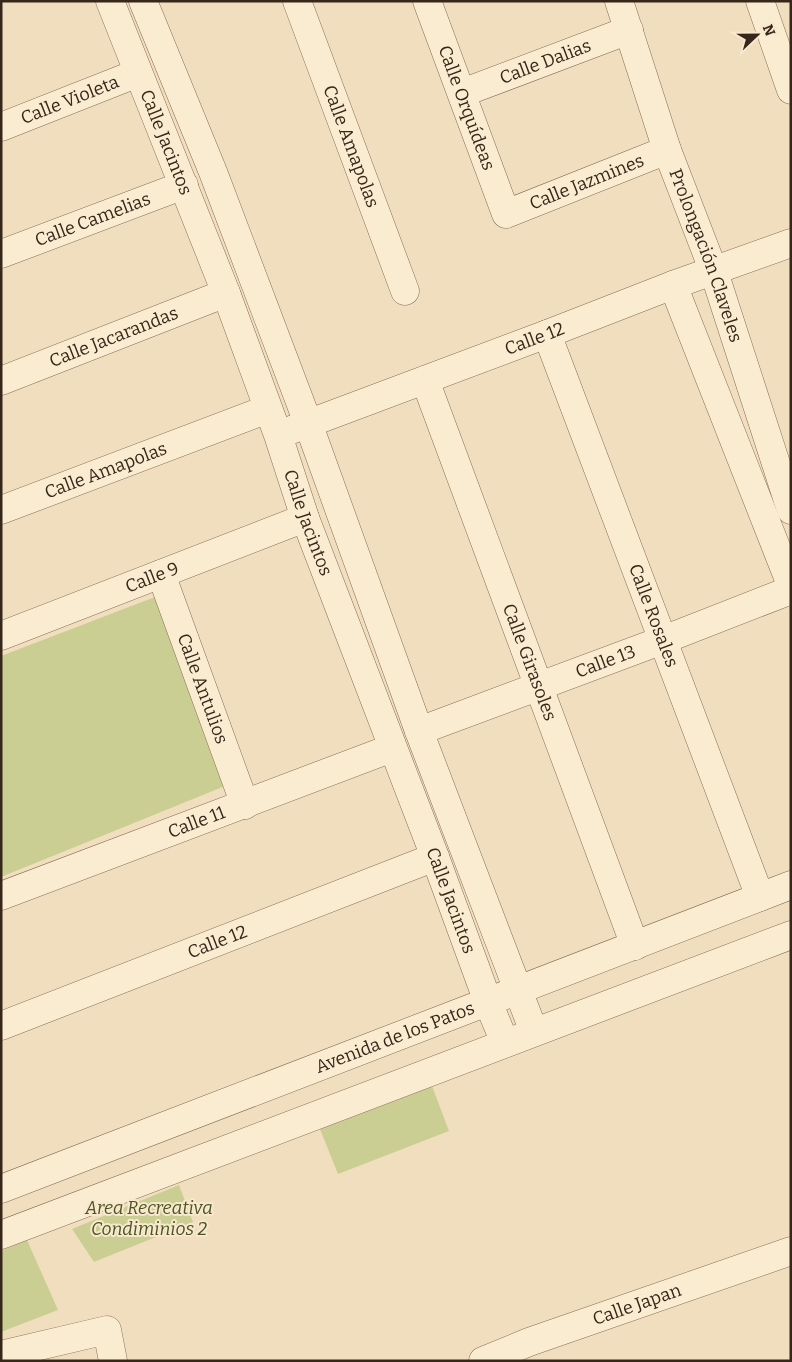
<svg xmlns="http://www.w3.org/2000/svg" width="792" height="1362" font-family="Bitter,serif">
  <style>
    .green { fill: #cbce92 }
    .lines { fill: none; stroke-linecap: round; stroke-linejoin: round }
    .minor-casing { stroke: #896e56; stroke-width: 29 }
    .minor { stroke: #faecd1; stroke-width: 28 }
    .labels { text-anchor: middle; stroke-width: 4; stroke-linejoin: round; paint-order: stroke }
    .street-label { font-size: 18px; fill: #37271b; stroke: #f7e8ce }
    .park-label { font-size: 18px; font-style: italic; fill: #4b5521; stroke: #f7e8ce }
  </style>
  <rect width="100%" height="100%" fill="#f0debe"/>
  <!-- green -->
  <path class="green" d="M 155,597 L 225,786 L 1,877 L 1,656 Z
    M 432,1086 L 449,1131 L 338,1174 L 320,1129 Z
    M 179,1185 L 193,1222 L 94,1262 L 72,1229 Z
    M 27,1240 L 58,1310 L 1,1332 L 1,1251 Z"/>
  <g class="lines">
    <defs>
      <g id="minor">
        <path id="s1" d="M 110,1 L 226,293 L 278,435 L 305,518 L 435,857 L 488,1002 L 505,1043"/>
        <path d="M 143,1 L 213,172 L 308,423 L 419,731 L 534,1032"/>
        <path id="s2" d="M 297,1 L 405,291"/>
        <path id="s3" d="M 427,1 L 506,214 L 667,150"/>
        <path id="s4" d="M 619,1 L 667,150 L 714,272 L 791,510"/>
        <path d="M 760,1 L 791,90"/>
        <path id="s5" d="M 462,93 L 629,30"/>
        <path id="s6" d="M 1,127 L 138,73"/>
        <path id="s7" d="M 1,254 L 184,185"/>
        <path d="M 673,285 L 791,585"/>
        <path id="s8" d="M 547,334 L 760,897"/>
        <path id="s9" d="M 425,380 L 635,946"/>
        <path id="s10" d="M 1,381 L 226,293"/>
        <path id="s11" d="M 291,430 L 547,334 L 673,285 L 791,243"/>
        <path id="s12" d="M 1,510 L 268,409"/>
        <path id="s13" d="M 161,574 L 245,805"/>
        <path id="s14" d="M 1,636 L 305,518"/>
        <path id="s15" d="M 419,731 L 663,640 L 791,590"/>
        <path id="s16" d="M 1,896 L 392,748"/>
        <path id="s17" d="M 1,1026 L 435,857"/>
        <path id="s18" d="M 1,1189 L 791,885"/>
        <path d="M 1,1235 L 791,935"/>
        <path d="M 1,1355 L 107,1330 L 113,1361"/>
        <path id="s19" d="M 483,1361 L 529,1342 L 791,1251"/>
      </g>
    </defs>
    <!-- minor casing -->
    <use href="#minor" class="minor-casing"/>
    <!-- minor -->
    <use href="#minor" class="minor"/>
  </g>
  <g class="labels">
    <!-- street labels -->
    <g class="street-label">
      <text dy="6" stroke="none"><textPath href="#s5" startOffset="89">Calle Dalias</textPath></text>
      <text dy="6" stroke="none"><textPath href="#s6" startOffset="74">Calle Violeta</textPath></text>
      <text dy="6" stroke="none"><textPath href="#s3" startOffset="114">Calle Orquídeas</textPath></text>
      <text dy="6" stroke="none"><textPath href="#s1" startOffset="152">Calle Jacintos</textPath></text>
      <text dy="6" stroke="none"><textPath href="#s2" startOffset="155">Calle Amapolas</textPath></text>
      <text dy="6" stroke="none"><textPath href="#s3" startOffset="314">Calle Jazmines</textPath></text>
      <text dy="6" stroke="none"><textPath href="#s7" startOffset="98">Calle Camelias</textPath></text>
      <text dy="6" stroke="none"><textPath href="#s4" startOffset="269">Prolongación Claveles</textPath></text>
      <text dy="6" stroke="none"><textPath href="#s10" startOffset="121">Calle Jacarandas</textPath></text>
      <text dy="6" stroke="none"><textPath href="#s11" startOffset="260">Calle 12</textPath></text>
      <text dy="6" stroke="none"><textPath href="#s12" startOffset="112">Calle Amapolas</textPath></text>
      <text dy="6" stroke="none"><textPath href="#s1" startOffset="558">Calle Jacintos</textPath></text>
      <text dy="6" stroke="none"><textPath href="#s14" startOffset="162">Calle 9</textPath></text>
      <text dy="6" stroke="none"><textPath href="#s8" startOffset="301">Calle Rosales</textPath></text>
      <text dy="6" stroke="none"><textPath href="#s15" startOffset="199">Calle 13</textPath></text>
      <text dy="6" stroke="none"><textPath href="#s9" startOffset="301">Calle Girasoles</textPath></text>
      <text dy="6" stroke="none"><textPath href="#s13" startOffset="122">Calle Antulios</textPath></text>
      <text dy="6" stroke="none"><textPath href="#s16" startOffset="209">Calle 11</textPath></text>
      <text dy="6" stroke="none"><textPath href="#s1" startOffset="962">Calle Jacintos</textPath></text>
      <text dy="6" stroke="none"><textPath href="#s17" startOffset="232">Calle 12</textPath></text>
      <text dy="6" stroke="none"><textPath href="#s18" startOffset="422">Avenida de los Patos</textPath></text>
      <text dy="6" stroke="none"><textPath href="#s19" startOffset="164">Calle Japan</textPath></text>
    </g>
    <!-- park labels -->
    <g class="park-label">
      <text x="149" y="1214">Area Recreativa<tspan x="149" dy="21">Condiminios 2</tspan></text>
    </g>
  </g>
  <!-- border -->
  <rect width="792" height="1362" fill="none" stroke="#37271b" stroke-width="5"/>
  <!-- north arrow -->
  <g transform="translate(757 35) rotate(68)" stroke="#f7e8ce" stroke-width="4" paint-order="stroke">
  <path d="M0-4L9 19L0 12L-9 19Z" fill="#37271b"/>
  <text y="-8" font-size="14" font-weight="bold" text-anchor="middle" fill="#37271b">N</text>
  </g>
</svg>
